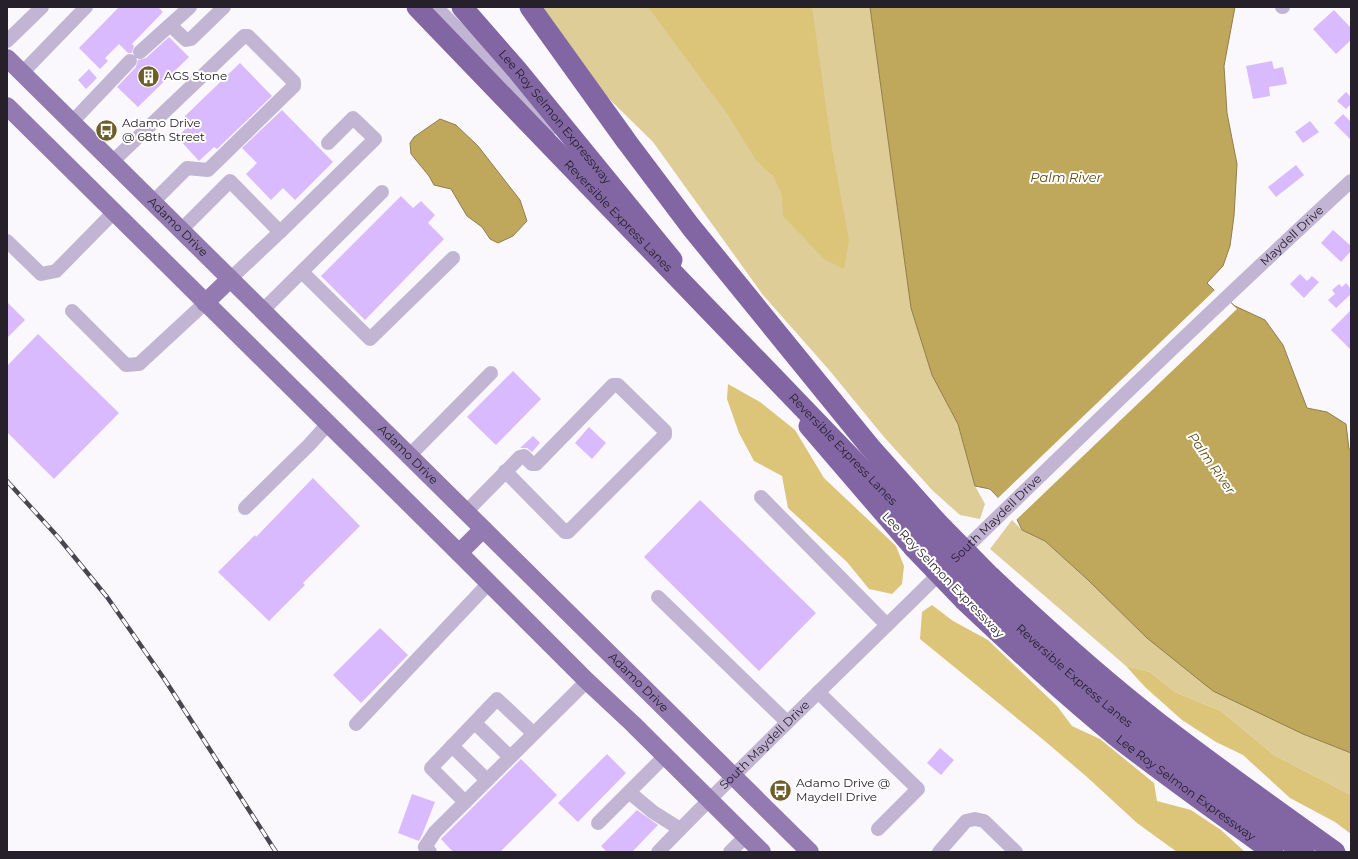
<svg xmlns="http://www.w3.org/2000/svg" width="1358" height="859" font-family="Montserrat,sans-serif">
  <style>
    .green { fill: #decd97 }
    .forest { fill: #dcc479 }
    .water { fill: #bfa75c; stroke: #917e4d }
    .pier { fill: #faf8fd }
    .building { fill: #d9bafe }
    .lines { fill: none; stroke-linecap: round; stroke-linejoin: round }
    .minor { stroke: #c2b4d3; stroke-width: 14 }
    .major { stroke: #937ab0; stroke-width: 18 }
    .highway { stroke: #8265a3; stroke-width: 21 }
    .rail-casing { stroke: #4a464f; stroke-width: 4.5 }
    .rail { stroke: #fff; stroke-width: 3; stroke-dasharray: 9; stroke-linecap: butt }
    .highway-bridge { stroke: #8265a3; stroke-width: 21 }
    .labels { text-anchor: middle; stroke-width: 4; stroke-linejoin: round; paint-order: stroke }
    .poi-label { font-size: 12px; fill: #25202a; stroke: #fff; text-anchor: start }
    .street-label { font-size: 12px; fill: #25202a; stroke: #fff }
    .water-label { font-size: 13px; font-style: italic; fill: #5a490e; stroke: #fff }
  </style>
  <rect width="100%" height="100%" fill="#faf8fd"/>
  <!-- green -->
  <path class="green" d="M 531,7 L 870,7 L 911,308 L 932,375 L 958,424 L 975,486 L 985,504 L 980,519 L 960,515 L 933,491 L 884,437 L 830,371 L 763,295 L 653,142 L 597,87 Z
    M 1012,520 L 1022,530 L 1045,541 L 1087,579 L 1303,734 L 1351,753 L 1351,795 L 1274,755 L 1221,711 L 1175,692 L 1150,672 L 1126,666 L 990,549 Z"/>
  <!-- forest -->
  <path class="forest" d="M 648,7 L 812,7 L 832,149 L 849,240 L 844,269 L 824,259 L 783,216 L 782,195 L 773,176 L 756,160 L 728,115 Z
    M 728,384 L 760,402 L 795,430 L 824,478 L 896,546 L 904,566 L 902,584 L 892,594 L 869,589 L 847,562 L 788,508 L 782,476 L 754,461 L 739,433 L 727,399 Z
    M 932,605 L 953,621 L 988,640 L 1057,706 L 1072,726 L 1100,739 L 1154,783 L 1157,801 L 1191,810 L 1221,830 L 1245,852 L 1177,852 L 1137,823 L 1087,777 L 1046,742 L 920,639 L 922,612 Z
    M 1126,666 L 1150,672 L 1175,692 L 1221,711 L 1274,755 L 1351,795 L 1351,834 L 1335,822 L 1290,798 L 1243,755 L 1216,742 L 1182,720 L 1145,687 Z"/>
  <!-- water -->
  <path class="water" d="M 870,7 L 1235,7 L 1224,66 L 1227,113 L 1237,164 L 1234,216 L 1230,246 L 1223,266 L 1207,283 L 1226,302 L 1228,300 L 1235,306 L 1265,320 L 1283,345 L 1307,408 L 1327,412 L 1346,424 L 1349,449 L 1351,450 L 1351,753 L 1303,734 L 1213,691 L 1147,638 L 1087,579 L 1045,541 L 1022,530 L 1012,509 L 1010,510 L 990,489 L 975,486 L 958,424 L 932,375 L 911,308 Z
    M 440,119 L 456,125 L 478,146 L 520,200 L 527,221 L 513,236 L 498,243 L 490,239 L 482,227 L 467,216 L 451,189 L 434,185 L 429,176 L 411,154 L 410,143 L 414,137 Z"/>
  <!-- pier -->
  <path class="pier" d="M 1216,289 L 1237,309 L 1015,521 L 1011,512 L 997,499 Z"/>
  <!-- building -->
  <path class="building" d="M 119,7 L 158,7 L 163,12 L 132,44 L 134,46 L 132,53 L 128,53 L 119,44 L 105,58 L 108,61 L 100,69 L 79,48 Z
    M 1334,10 L 1351,28 L 1351,40 L 1336,54 L 1313,29 Z
    M 169,37 L 189,57 L 138,107 L 117,87 L 136,67 L 138,60 L 146,58 Z
    M 1272,61 L 1274,69 L 1283,67 L 1287,84 L 1269,87 L 1270,96 L 1253,99 L 1246,66 Z
    M 240,63 L 272,96 L 217,149 L 214,147 L 199,161 L 177,137 L 191,124 L 185,116 Z
    M 89,69 L 97,78 L 86,89 L 78,80 Z
    M 1346,92 L 1351,97 L 1351,104 L 1346,109 L 1337,101 Z
    M 282,110 L 333,162 L 295,200 L 283,188 L 271,200 L 246,174 L 257,163 L 242,148 Z
    M 1343,114 L 1351,122 L 1351,140 L 1334,123 Z
    M 1310,121 L 1319,132 L 1303,143 L 1295,132 Z
    M 1296,165 L 1304,175 L 1276,197 L 1268,187 Z
    M 401,196 L 413,208 L 421,201 L 435,215 L 428,223 L 444,239 L 365,320 L 321,276 Z
    M 1333,230 L 1351,246 L 1351,251 L 1341,262 L 1321,243 Z
    M 1300,274 L 1307,281 L 1312,276 L 1319,282 L 1304,298 L 1290,284 Z
    M 1346,283 L 1351,289 L 1351,294 L 1336,308 L 1328,300 L 1335,294 L 1332,290 L 1339,284 L 1342,287 Z
    M 7,302 L 25,320 L 7,338 Z
    M 1351,310 L 1351,350 L 1331,330 Z
    M 38,334 L 119,413 L 54,479 L 7,432 L 7,366 Z
    M 513,371 L 541,399 L 496,445 L 467,417 Z
    M 589,427 L 606,443 L 592,459 L 575,443 Z
    M 533,436 L 540,443 L 532,452 L 527,448 L 520,448 Z
    M 313,478 L 360,526 L 303,583 L 305,585 L 269,621 L 218,572 L 255,535 L 256,537 Z
    M 700,500 L 816,613 L 759,671 L 644,557 Z
    M 380,628 L 408,655 L 361,703 L 333,675 Z
    M 940,748 L 954,760 L 941,775 L 927,763 Z
    M 607,754 L 626,773 L 578,822 L 558,803 Z
    M 521,759 L 557,795 L 500,852 L 453,852 L 441,839 Z
    M 412,794 L 435,802 L 422,835 L 419,841 L 398,833 Z
    M 637,810 L 658,825 L 632,852 L 607,852 L 601,846 Z"/>
  <g class="lines">
    <!-- minor -->
    <g class="minor">
      <path d="M 436,7 L 481,52 L 552,128"/>
      <path d="M 1282,7 L 1283,7"/>
      <path d="M 170,25 L 186,40 L 191,39 L 224,7"/>
      <path d="M 7,41 L 42,7"/>
      <path d="M 140,52 L 190,7"/>
      <path d="M 22,73 L 86,7"/>
      <path d="M 72,122 L 130,61"/>
      <path d="M 112,162 L 244,36 L 248,36 L 294,82 L 294,86 L 208,170 L 187,168 L 153,202"/>
      <path d="M 181,230 L 230,181 L 280,232 L 230,279"/>
      <path d="M 280,232 L 375,139 L 353,118 L 328,143"/>
      <path d="M 7,241 L 41,274 L 56,271 L 114,212"/>
      <path d="M 302,272 L 370,339 L 453,258"/>
      <path d="M 72,311 L 126,365 L 139,364 L 205,303"/>
      <path d="M 262,311 L 382,192"/>
      <path d="M 409,456 L 491,373"/>
      <path d="M 761,497 L 887,625"/>
      <path d="M 245,508 L 309,445 L 328,424"/>
      <path d="M 466,512 L 520,457 L 524,456 L 532,464 L 536,464 L 613,385 L 618,385 L 665,431 L 665,435 L 568,532 L 565,532 L 505,471"/>
      <path d="M 658,597 L 787,722"/>
      <path d="M 818,692 L 918,789 L 878,829"/>
      <path d="M 475,723 L 510,757"/>
      <path d="M 356,724 L 489,583"/>
      <path d="M 452,746 L 487,780"/>
      <path d="M 665,756 L 629,792 L 653,812 L 680,829"/>
      <path d="M 465,802 L 431,768 L 497,699 L 533,733"/>
      <path d="M 598,823 L 629,792"/>
      <path d="M 430,852 L 425,847 L 435,832 L 587,681"/>
      <path id="s1" d="M 658,852 C 749,758 844,668 937,576 C 1074,443 1211,310 1351,181"/>
      <path d="M 730,852 L 746,836"/>
      <path d="M 939,852 L 966,821 L 975,819 L 984,821 L 1016,852"/>
    </g>
    <!-- major -->
    <g class="major">
      <path id="s2" d="M 7,58 L 810,852"/>
      <path d="M 7,106 L 459,553 L 587,681 L 633,724 L 762,852"/>
      <path d="M 205,303 L 230,279"/>
      <path d="M 459,553 L 483,529"/>
    </g>
    <!-- highway -->
    <g class="highway">
      <path id="s3" d="M 462,7 L 517,70 L 672,260"/>
      <path d="M 530,7 L 627,142 L 691,227 L 870,447 L 936,521"/>
      <path d="M 809,426 L 914,548"/>
      <path d="M 991,577 C 1044,627 1098,676 1156,721 C 1214,766 1275,809 1335,852"/>
      <path id="s4" d="M 964,600 C 1014,647 1064,694 1117,737 C 1168,777 1221,814 1273,852"/>
    </g>
    <defs>
      <path id="rail" d="M 7,481 L 58,537 L 107,597 L 165,680 L 276,852"/>
    </defs>
    <!-- rail casing -->
    <use href="#rail" class="rail-casing"/>
    <!-- rail -->
    <use href="#rail" class="rail"/>
    <!-- highway-bridge -->
    <g class="highway-bridge">
      <path id="s5" d="M 417,7 L 938,548 C 1001,612 1067,674 1137,730 C 1191,773 1248,812 1304,852"/>
      <path d="M 936,521 L 991,577"/>
      <path d="M 914,548 L 964,600"/>
    </g>
  </g>
  <!-- icons -->
  <defs>
    <symbol id="building-disc" viewBox="-11 -11 22 22"><circle r="9.5" fill="#6e5e2c" stroke="#fff"/><path d="M-4-6H4V6H1V3H-1V6H-4ZM-2.5-4.3h1.7v1.8h-1.7ZM.8-4.3h1.7v1.8H.8ZM-2.5-1h1.7V.8h-1.7ZM.8-1h1.7V.8H.8Z" fill="#fff"/></symbol>
    <symbol id="bus-disc" viewBox="-11 -11 22 22"><circle r="9.5" fill="#6e5e2c" stroke="#fff"/><path d="M-5-6H5V4H4V6H2V4H-2V6H-4V4H-5ZM-3.5-4V0h7V-4ZM-3.5 1.2v1.5H-2V1.2ZM2 1.2v1.5H3.5V1.2Z" fill="#fff"/></symbol>
  </defs>
  <g fill-rule="evenodd">
    <use href="#building-disc" x="136" y="64" width="25" height="25"/>
    <use href="#bus-disc" x="94" y="118" width="25" height="25"/>
    <use href="#bus-disc" x="768" y="778" width="25" height="25"/>
  </g>
  <g class="labels">
    <!-- poi labels -->
    <g class="poi-label">
      <text x="164" y="80">AGS Stone</text>
      <text x="122" y="127">Adamo Drive<tspan x="122" dy="14">@ 68th Street</tspan></text>
      <text x="796" y="787">Adamo Drive @<tspan x="796" dy="14">Maydell Drive</tspan></text>
    </g>
    <!-- street labels -->
    <g class="street-label">
      <text dy="4" stroke="none"><textPath href="#s3" startOffset="144">Lee Roy Selmon Expressway</textPath></text>
      <text dy="4" stroke="none"><textPath href="#s5" startOffset="290">Reversible Express Lanes</textPath></text>
      <text dy="4" stroke="none"><textPath href="#s2" startOffset="240">Adamo Drive</textPath></text>
      <text dy="4" stroke="none"><textPath href="#s1" startOffset="884">Maydell Drive</textPath></text>
      <text dy="4" stroke="none"><textPath href="#s5" startOffset="614">Reversible Express Lanes</textPath></text>
      <text dy="4" stroke="none"><textPath href="#s2" startOffset="564">Adamo Drive</textPath></text>
      <text dy="4" stroke="none"><textPath href="#s1" startOffset="475">South Maydell Drive</textPath></text>
      <text transform="translate(943 575) rotate(46)" y="4">Lee Roy Selmon Expressway</text>
      <text dy="4" stroke="none"><textPath href="#s5" startOffset="938">Reversible Express Lanes</textPath></text>
      <text dy="4" stroke="none"><textPath href="#s2" startOffset="888">Adamo Drive</textPath></text>
      <text dy="4" stroke="none"><textPath href="#s1" startOffset="151">South Maydell Drive</textPath></text>
      <text dy="4" stroke="none"><textPath href="#s4" startOffset="291">Lee Roy Selmon Expressway</textPath></text>
    </g>
    <!-- water labels -->
    <g class="water-label">
      <text x="1066" y="182">Palm River</text>
      <text transform="translate(1212 463) rotate(55)" y="5">Palm River</text>
    </g>
  </g>
  <!-- border -->
  <rect width="1358" height="859" fill="none" stroke="#25202a" stroke-width="16"/>
</svg>
